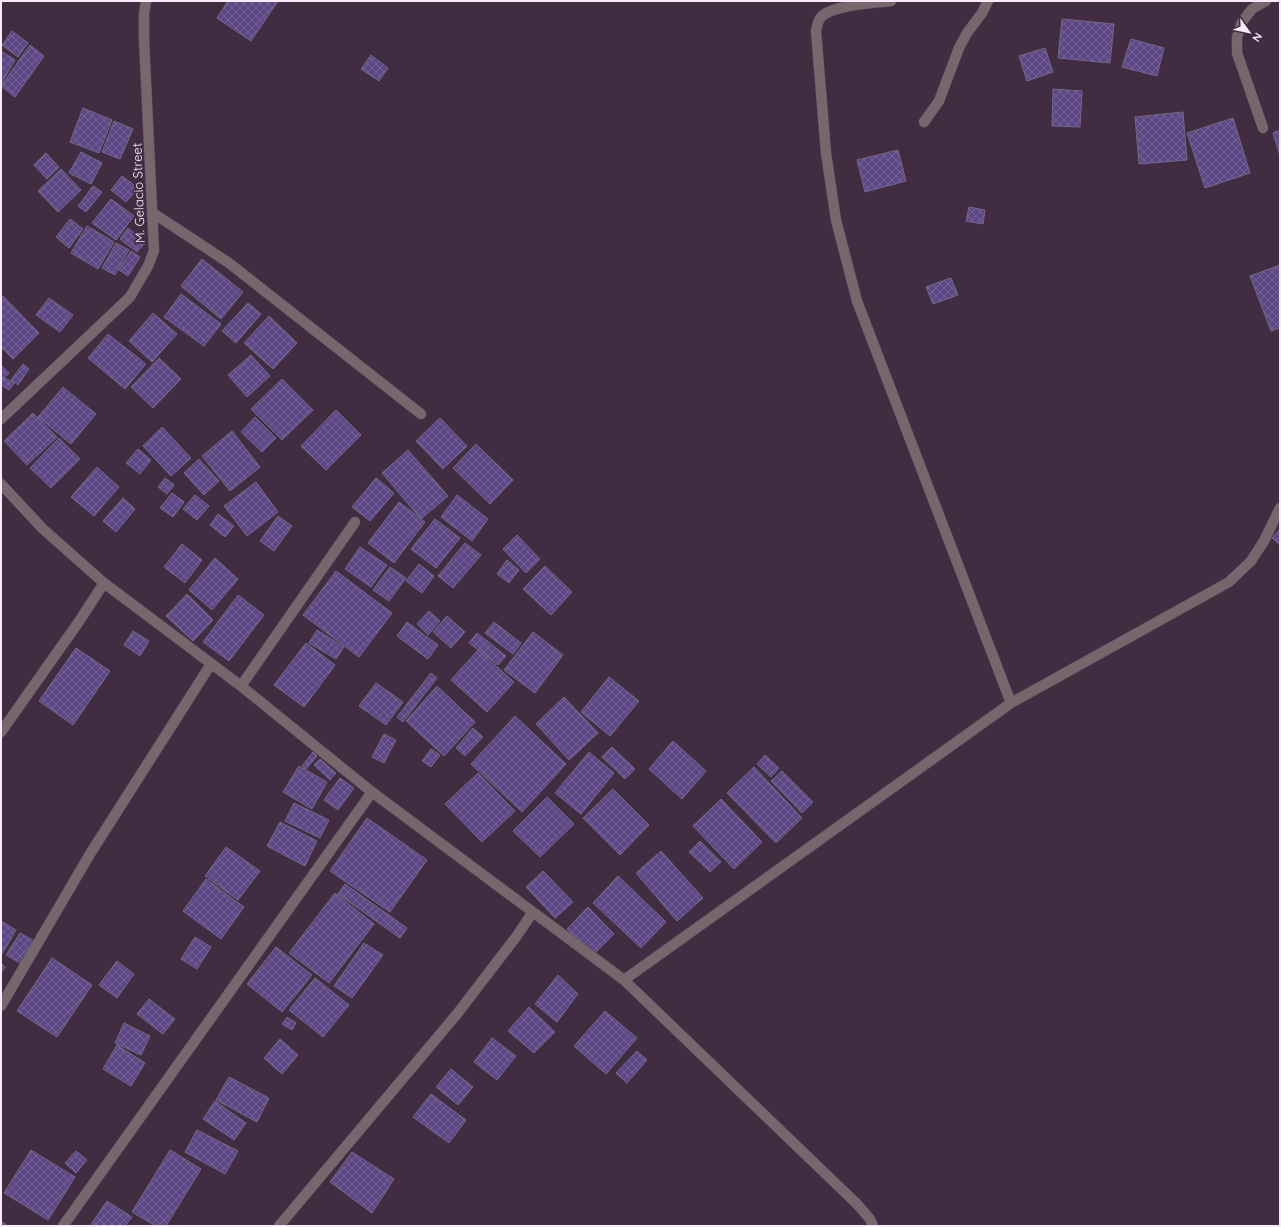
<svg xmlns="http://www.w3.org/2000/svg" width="1281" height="1227" font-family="Quicksand,sans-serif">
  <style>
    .building { fill: url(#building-cross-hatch); stroke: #726987 }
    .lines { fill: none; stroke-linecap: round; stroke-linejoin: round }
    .minor-casing { stroke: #5f4b5f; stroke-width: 11 }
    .minor { stroke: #76676d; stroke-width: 10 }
    .labels { text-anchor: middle; stroke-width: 4; stroke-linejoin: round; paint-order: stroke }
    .street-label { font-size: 13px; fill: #f9ebf9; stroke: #422c42 }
  </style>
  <defs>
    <pattern id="building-cross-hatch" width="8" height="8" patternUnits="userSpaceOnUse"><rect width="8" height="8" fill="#5d4784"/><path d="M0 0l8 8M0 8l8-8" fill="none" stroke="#756296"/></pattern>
  </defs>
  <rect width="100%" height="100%" fill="#422c42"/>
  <!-- building -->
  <path class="building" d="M 228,1 L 278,1 L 251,41 L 217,18 Z
    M 1062,19 L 1114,24 L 1110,63 L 1058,58 Z
    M 12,31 L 28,43 L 18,57 L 2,45 Z
    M 1131,39 L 1164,48 L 1157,76 L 1122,67 Z
    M 30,45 L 44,56 L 15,97 L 1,86 Z
    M 1045,48 L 1053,72 L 1027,81 L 1019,56 Z
    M 1,51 L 15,60 L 1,84 Z
    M 371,55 L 388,68 L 379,81 L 361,69 Z
    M 1053,89 L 1082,91 L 1080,127 L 1052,126 Z
    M 83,108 L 112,120 L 99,153 L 70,142 Z
    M 1183,112 L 1187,160 L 1139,164 L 1135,117 Z
    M 1233,118 L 1250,173 L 1205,188 L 1187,133 Z
    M 114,121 L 133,129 L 120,159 L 102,152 Z
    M 1280,130 L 1280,156 L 1273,133 Z
    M 898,150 L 906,181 L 865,192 L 857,160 Z
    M 81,152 L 102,163 L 91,184 L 69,173 Z
    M 46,153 L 59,167 L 47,179 L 34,165 Z
    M 61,169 L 81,190 L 58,212 L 38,191 Z
    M 122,176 L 138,188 L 126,202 L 111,190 Z
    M 93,186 L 102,192 L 86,212 L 78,206 Z
    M 111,199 L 134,216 L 116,240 L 92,223 Z
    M 969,207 L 985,210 L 983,224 L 966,221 Z
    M 70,219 L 83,229 L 69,248 L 56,237 Z
    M 87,226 L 114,242 L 98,269 L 71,253 Z
    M 128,228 L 146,242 L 137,252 L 120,239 Z
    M 116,243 L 129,250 L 115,275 L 102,268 Z
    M 131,251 L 140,257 L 128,276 L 119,270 Z
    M 202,259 L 243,292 L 221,319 L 181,286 Z
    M 1280,265 L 1280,328 L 1271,331 L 1250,276 Z
    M 951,278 L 958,295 L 933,304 L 926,287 Z
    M 181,294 L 221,324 L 204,346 L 164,317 Z
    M 3,296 L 39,333 L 13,359 L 1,347 L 1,298 Z
    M 49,298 L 73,315 L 60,332 L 36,315 Z
    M 248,303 L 261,314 L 236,343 L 222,331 Z
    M 153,313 L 177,334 L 152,362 L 129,341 Z
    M 269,316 L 297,343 L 273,369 L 244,343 Z
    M 108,334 L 146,364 L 125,389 L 88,358 Z
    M 251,355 L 270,376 L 247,397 L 228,375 Z
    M 159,358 L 181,379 L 153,408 L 131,387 Z
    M 23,364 L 29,369 L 18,385 L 11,380 Z
    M 1,365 L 9,373 L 1,381 Z
    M 3,377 L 14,383 L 9,390 L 1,385 L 1,380 Z
    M 282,379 L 313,410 L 282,440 L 251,409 Z
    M 63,387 L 96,414 L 71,444 L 38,417 Z
    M 336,410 L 361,435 L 326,470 L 301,446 Z
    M 33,413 L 57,437 L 27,465 L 4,441 Z
    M 255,417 L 276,438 L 262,452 L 241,432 Z
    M 440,418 L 467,446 L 443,469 L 416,441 Z
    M 162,427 L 191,458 L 171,476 L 143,446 Z
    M 232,431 L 260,467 L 230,491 L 202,456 Z
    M 59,438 L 80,459 L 51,488 L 30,468 Z
    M 476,444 L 513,480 L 490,504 L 453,468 Z
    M 138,449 L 151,460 L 140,474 L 126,463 Z
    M 408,450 L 448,496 L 421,519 L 382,473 Z
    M 199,459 L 219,481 L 204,495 L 184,473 Z
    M 97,467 L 119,487 L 94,516 L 71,497 Z
    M 165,478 L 174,485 L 167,494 L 158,487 Z
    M 376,478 L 394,493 L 370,521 L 352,507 Z
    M 256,482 L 278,512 L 247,536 L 224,506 Z
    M 172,493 L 184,502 L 173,517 L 160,508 Z
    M 195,495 L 209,506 L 197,520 L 183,509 Z
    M 457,495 L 488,519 L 472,541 L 441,517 Z
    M 123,498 L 135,509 L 116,532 L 103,521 Z
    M 399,502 L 425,522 L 394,563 L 368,543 Z
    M 218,514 L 234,526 L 225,537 L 210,525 Z
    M 278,516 L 292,526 L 274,551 L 260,541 Z
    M 435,519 L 460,538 L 436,568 L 411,549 Z
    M 1280,529 L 1280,545 L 1272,538 Z
    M 517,535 L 540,559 L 526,573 L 503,549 Z
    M 465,543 L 481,555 L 453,588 L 438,576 Z
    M 182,544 L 202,560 L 185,583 L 164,567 Z
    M 360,547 L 387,565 L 371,587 L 345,569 Z
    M 215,558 L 238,579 L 212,610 L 189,590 Z
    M 507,560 L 519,570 L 509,583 L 497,574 Z
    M 419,564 L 434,576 L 422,593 L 406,581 Z
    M 545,566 L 572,592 L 551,615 L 523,589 Z
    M 390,567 L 406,578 L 389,601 L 373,590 Z
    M 336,571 L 392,613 L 359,657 L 303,615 Z
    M 187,594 L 213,620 L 193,641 L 166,616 Z
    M 238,595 L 264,615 L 229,661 L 203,642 Z
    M 429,611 L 440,621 L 428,635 L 417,624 Z
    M 447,616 L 465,632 L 451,648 L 433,632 Z
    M 407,622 L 438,645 L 428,659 L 397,636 Z
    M 494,622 L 521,643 L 513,654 L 485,633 Z
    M 317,630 L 344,647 L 336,659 L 309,643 Z
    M 133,631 L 149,641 L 140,656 L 124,645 Z
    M 533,632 L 563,655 L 535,693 L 504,670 Z
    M 477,633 L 506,656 L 498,665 L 469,643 Z
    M 306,643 L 335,665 L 304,707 L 274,685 Z
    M 76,648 L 110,671 L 73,725 L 39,701 Z
    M 478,650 L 514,682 L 487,712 L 451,680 Z
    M 431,673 L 437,678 L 403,722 L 397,717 Z
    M 609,677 L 639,701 L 610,736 L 581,712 Z
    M 376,683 L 403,702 L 386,725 L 359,706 Z
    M 437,686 L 475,722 L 444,756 L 406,721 Z
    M 564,697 L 598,733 L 569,760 L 536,724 Z
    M 515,716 L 566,764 L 522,812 L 471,764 Z
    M 473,728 L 483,737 L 465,756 L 456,748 Z
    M 384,734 L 396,740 L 384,763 L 372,757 Z
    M 673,741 L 706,771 L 682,799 L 649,769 Z
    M 612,747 L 635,769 L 625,779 L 602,757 Z
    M 431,749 L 440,755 L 431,767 L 422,761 Z
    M 313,752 L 317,756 L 306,769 L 302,766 Z
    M 589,752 L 614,773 L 581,814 L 555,793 Z
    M 765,755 L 779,768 L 771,777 L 757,764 Z
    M 320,759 L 336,773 L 330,780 L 314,765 Z
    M 299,766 L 327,782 L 312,809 L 283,792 Z
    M 754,767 L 802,818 L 776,843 L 727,793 Z
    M 782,771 L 813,802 L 802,813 L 771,781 Z
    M 478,773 L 515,811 L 482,842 L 445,804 Z
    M 340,778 L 354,788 L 338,810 L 324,800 Z
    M 613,789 L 649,825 L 620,855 L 583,818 Z
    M 547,797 L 574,824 L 540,857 L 513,831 Z
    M 721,799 L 762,842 L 734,869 L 693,826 Z
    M 294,803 L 329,820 L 320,838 L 285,821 Z
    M 367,818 L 427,860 L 390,912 L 330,871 Z
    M 280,822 L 317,841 L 305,866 L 267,846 Z
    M 700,841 L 721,862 L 710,872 L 689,852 Z
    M 226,847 L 260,871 L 238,900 L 205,876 Z
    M 661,851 L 703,898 L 677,921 L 636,873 Z
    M 543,871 L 573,902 L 555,918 L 526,887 Z
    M 618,876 L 666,922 L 641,948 L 593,903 Z
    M 206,879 L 244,907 L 221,939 L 183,911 Z
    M 345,884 L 407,928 L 400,938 L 338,894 Z
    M 335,893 L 374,924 L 329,983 L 289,953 Z
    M 588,907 L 614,934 L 593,955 L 567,929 Z
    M 1,921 L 16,930 L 2,954 L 1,954 Z
    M 20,933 L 34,941 L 20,963 L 6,955 Z
    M 195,937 L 211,947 L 197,969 L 181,959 Z
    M 364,943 L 383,955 L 352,998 L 334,986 Z
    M 276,947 L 312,975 L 282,1012 L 247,984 Z
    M 52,958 L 92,985 L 57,1037 L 17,1011 Z
    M 117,961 L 134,974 L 117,998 L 99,985 Z
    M 1,963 L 5,967 L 1,973 Z
    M 558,975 L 578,994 L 557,1022 L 535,1004 Z
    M 315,978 L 349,1005 L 323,1037 L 289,1010 Z
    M 149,999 L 175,1019 L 163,1034 L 137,1014 Z
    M 529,1007 L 555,1032 L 534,1053 L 508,1031 Z
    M 605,1011 L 637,1038 L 606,1074 L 574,1046 Z
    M 287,1017 L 296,1023 L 292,1030 L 282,1024 Z
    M 124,1023 L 150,1036 L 141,1055 L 115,1043 Z
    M 492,1038 L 516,1056 L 497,1080 L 474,1062 Z
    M 280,1039 L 298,1055 L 282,1074 L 264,1058 Z
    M 117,1045 L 145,1063 L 131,1086 L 103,1069 Z
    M 637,1051 L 647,1060 L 627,1083 L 616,1073 Z
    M 451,1069 L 473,1087 L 458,1105 L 436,1087 Z
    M 229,1077 L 269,1098 L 257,1122 L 216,1100 Z
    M 431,1094 L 466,1120 L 449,1143 L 413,1117 Z
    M 215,1101 L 246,1123 L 234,1140 L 203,1119 Z
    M 197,1130 L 238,1151 L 225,1174 L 185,1152 Z
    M 31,1150 L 75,1177 L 48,1220 L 4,1193 Z
    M 170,1150 L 201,1169 L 166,1226 L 156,1226 L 132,1212 Z
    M 76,1151 L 87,1160 L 76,1173 L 65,1163 Z
    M 352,1152 L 394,1179 L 372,1213 L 330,1182 Z
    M 107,1201 L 132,1217 L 125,1226 L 90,1226 Z
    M 1,1221 L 8,1226 L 1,1226 Z"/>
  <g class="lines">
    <defs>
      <path id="minor" d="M 891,1 C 875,3 832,5 821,17 C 818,20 817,27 816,31 L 826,153 L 836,220 L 857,301 L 1011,703
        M 924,122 L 939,101 L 959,48 L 967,33 L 982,13 L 988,1
        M 1263,128 L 1237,53 L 1237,37 L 1242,22 L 1252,9 L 1266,1
        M 153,213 L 229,263 L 421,414
        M 1,419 L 130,297 L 148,266 L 154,251 L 144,39 L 144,14 L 146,1
        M 1,484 L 43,529 L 104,583 L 241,686 L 372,792 L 624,980 L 857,1204 L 870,1219 L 873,1226
        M 241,686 L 355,522
        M 1,732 L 80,620 L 104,583
        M 624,980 L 1011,703 L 1229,582 L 1251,561 L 1264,541 L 1280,508
        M 1,1006 L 90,854 L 211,664
        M 63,1226 L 372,792
        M 279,1226 L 457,1014 L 516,937 L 533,912"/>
    </defs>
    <!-- minor casing -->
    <use href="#minor" class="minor-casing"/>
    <!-- minor -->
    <use href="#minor" class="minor"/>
  </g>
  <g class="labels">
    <!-- street labels -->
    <g class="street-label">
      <text transform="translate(138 193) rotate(-92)" y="5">M. Gelacio Street</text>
    </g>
  </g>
  <!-- border -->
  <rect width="1281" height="1227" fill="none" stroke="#f9ebf9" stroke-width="4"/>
  <!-- north arrow -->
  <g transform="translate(1249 32) rotate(123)" stroke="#422c42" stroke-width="3" paint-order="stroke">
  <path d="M0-3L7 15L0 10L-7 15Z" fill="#f9ebf9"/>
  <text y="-6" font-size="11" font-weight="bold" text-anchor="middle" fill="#f9ebf9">N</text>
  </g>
</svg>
